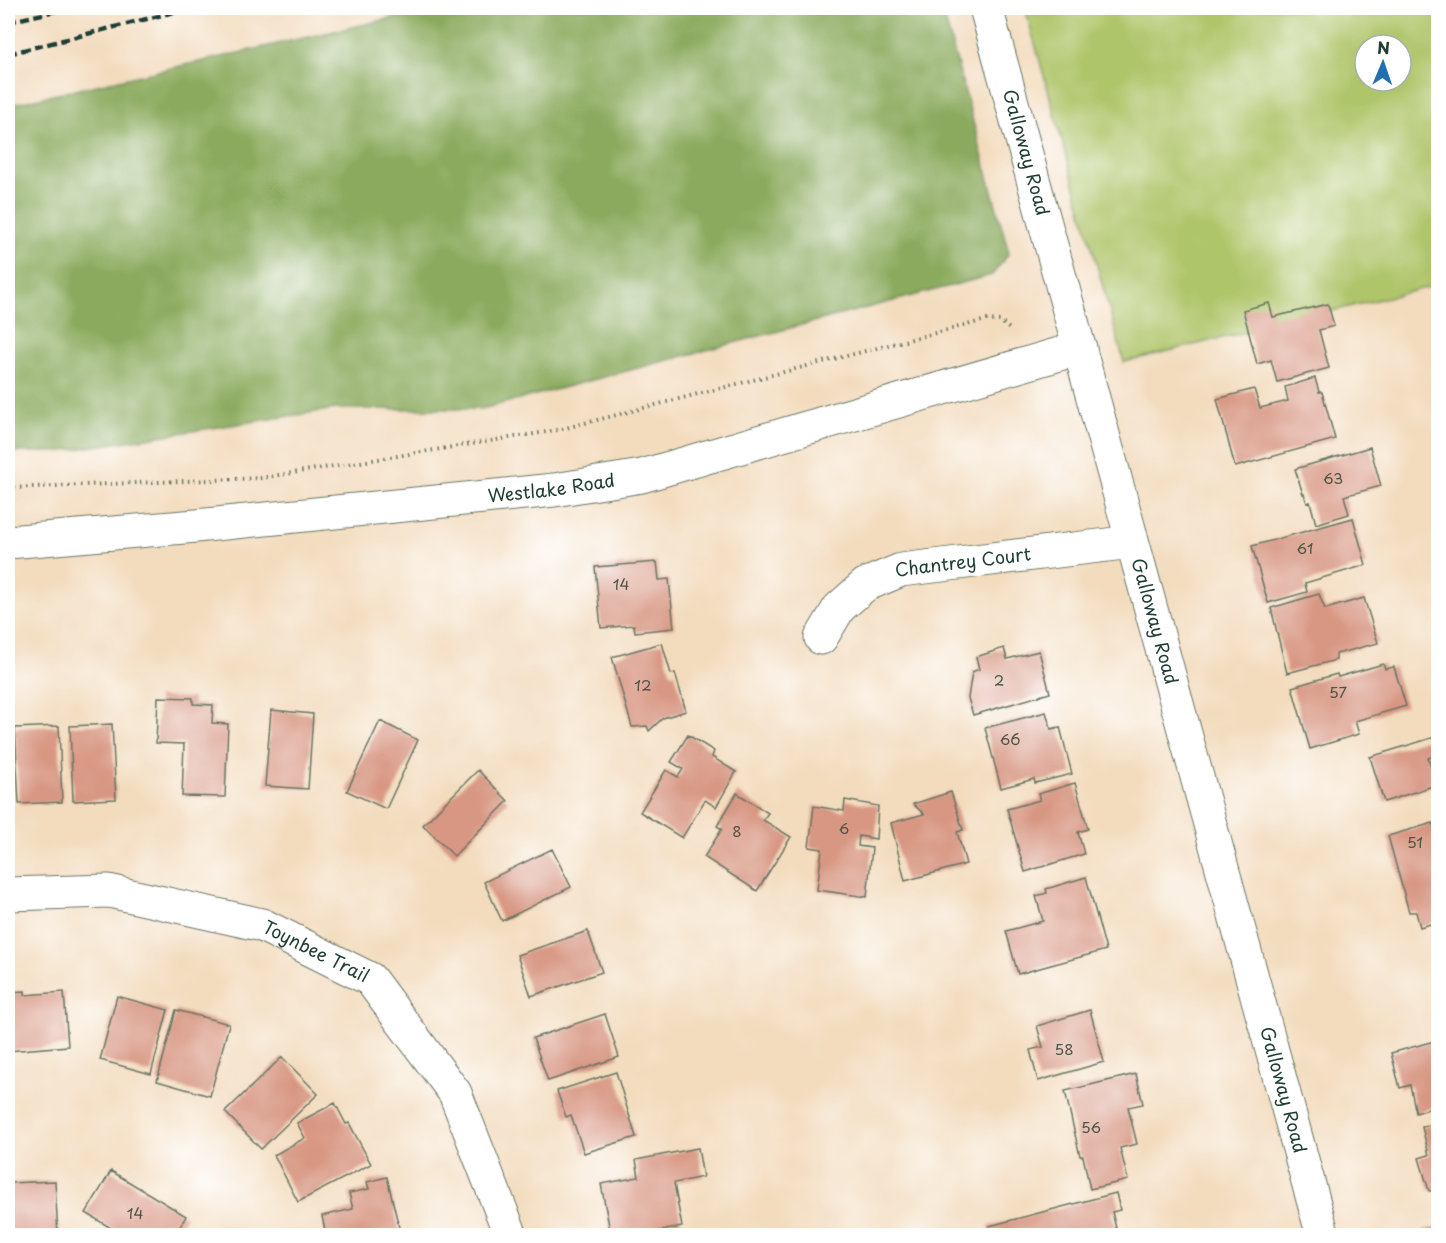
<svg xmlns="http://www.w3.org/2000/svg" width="1446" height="1243" font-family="'Playpen Sans',sans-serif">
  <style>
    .green { fill: #afc569; stroke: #67814e; stroke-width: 1.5; fill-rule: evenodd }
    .forest { fill: #8baa5d; stroke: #557448; stroke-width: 1.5 }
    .building { fill: #d89783 }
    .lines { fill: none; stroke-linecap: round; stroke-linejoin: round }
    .minor-casing { stroke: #697564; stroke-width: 35 }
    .path { stroke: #697564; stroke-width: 4; stroke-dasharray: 1.5 4.5; stroke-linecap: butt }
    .minor { stroke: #fff; stroke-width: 33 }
    .rail { stroke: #1f3d34; stroke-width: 4.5; stroke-dasharray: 9 4.5; stroke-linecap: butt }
    .labels { text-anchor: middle; stroke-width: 4.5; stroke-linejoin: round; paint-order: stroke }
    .number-label { font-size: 15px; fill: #4d5448 }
    .street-label { font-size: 18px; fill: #1f3d34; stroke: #fff }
  </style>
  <rect width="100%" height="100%" fill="#fff"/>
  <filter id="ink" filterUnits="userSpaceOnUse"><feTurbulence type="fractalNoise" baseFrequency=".0167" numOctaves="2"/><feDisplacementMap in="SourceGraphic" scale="12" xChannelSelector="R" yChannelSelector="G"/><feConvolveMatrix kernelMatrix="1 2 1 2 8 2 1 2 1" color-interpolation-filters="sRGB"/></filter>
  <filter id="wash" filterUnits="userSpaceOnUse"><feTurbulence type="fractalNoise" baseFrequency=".008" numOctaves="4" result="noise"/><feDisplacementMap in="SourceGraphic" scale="24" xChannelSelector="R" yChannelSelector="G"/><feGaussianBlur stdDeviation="1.35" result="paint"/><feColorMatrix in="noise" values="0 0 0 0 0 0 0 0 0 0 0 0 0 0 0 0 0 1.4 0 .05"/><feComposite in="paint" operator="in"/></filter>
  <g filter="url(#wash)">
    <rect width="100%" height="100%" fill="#f3dcbe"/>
    <!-- green -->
    <path class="green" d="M 1025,8 L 1438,8 L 1438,285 L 1124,362 ZM 1365,45 L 1401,45 L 1401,81 L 1365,81 Z"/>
    <!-- forest -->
    <path class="forest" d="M 436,8 L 942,8 L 1009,253 L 992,275 L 482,409 L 335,409 L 57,452 L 8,452 L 8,105 Z"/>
    <g id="blocks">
      <!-- building -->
      <path class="building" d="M 1269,303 L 1273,317 L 1328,304 L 1334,326 L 1319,330 L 1329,368 L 1277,382 L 1271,360 L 1257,364 L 1243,310 Z
        M 1315,378 L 1319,392 L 1322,392 L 1335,439 L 1235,467 L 1217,399 L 1254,389 L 1260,408 L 1288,401 L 1285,387 Z
        M 1370,447 L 1381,486 L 1344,496 L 1349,514 L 1316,524 L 1310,502 L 1307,503 L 1304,494 L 1303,494 L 1295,469 Z
        M 1353,518 L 1366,565 L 1305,583 L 1307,592 L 1268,603 L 1252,546 Z
        M 657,562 L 659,580 L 669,579 L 674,628 L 635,632 L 634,625 L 601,628 L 595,567 Z
        M 1319,594 L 1325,609 L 1364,598 L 1378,643 L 1336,654 L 1336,660 L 1287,673 L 1271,608 Z
        M 662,643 L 671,674 L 675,673 L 686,711 L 663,718 L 649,731 L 647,726 L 632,727 L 612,657 Z
        M 1004,648 L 1007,659 L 1039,651 L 1050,693 L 973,715 L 968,698 L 972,672 L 979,669 L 976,657 Z
        M 1383,664 L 1385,669 L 1394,667 L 1406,706 L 1355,721 L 1359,734 L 1310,749 L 1292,687 L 1337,674 L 1338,677 Z
        M 158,697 L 193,698 L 193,704 L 213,705 L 212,723 L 228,724 L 225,797 L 182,796 L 184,744 L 156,743 Z
        M 271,710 L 313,714 L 308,789 L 265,786 Z
        M 1046,712 L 1051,729 L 1060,727 L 1072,774 L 1035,783 L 1034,779 L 1001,788 L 985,728 Z
        M 380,721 L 418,740 L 386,809 L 347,791 Z
        M 112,724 L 116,799 L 73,801 L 70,726 Z
        M 59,726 L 62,802 L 19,804 L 15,728 Z
        M 688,735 L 714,751 L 712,757 L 736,772 L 716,807 L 705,800 L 682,838 L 640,812 L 666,770 L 678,777 L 683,769 L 671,762 Z
        M 1438,736 L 1438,755 L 1428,758 L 1436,785 L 1384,802 L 1370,757 Z
        M 478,770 L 508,801 L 454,856 L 423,825 Z
        M 1075,783 L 1088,829 L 1078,832 L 1084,854 L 1025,872 L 1007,809 L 1040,800 L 1038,794 Z
        M 951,792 L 963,830 L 957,832 L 966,864 L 905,881 L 891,823 L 924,814 L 913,804 Z
        M 737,793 L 768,813 L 763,820 L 791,837 L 757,891 L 704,857 L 722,829 L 717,826 Z
        M 845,800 L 878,806 L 876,839 L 859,836 L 858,846 L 872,848 L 867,897 L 817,890 L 822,849 L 809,847 L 814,806 L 844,811 Z
        M 1433,823 L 1438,846 L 1438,922 L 1420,927 L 1416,912 L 1409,912 L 1388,836 Z
        M 552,849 L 571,887 L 502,921 L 484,882 Z
        M 1086,877 L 1106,950 L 1018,974 L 1006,931 L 1043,921 L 1036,896 L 1047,893 L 1046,889 Z
        M 588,931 L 602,972 L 531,996 L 517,955 Z
        M 1438,933 L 1438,952 L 1433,935 Z
        M 25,991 L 25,995 L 64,992 L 68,1046 L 8,1051 L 8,992 Z
        M 117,996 L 168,1010 L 151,1074 L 100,1060 Z
        M 176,1010 L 229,1024 L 210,1096 L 157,1081 Z
        M 1090,1010 L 1104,1062 L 1038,1081 L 1030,1050 L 1043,1047 L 1037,1026 Z
        M 605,1014 L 619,1057 L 548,1081 L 533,1038 Z
        M 1438,1040 L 1438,1106 L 1416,1113 L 1410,1085 L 1400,1088 L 1391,1053 Z
        M 282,1057 L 318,1094 L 261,1149 L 225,1112 Z
        M 616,1072 L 636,1137 L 584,1153 L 571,1115 L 566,1117 L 557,1091 Z
        M 1136,1074 L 1143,1104 L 1128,1107 L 1137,1144 L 1120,1148 L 1128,1180 L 1090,1189 L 1083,1156 L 1080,1156 L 1065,1091 Z
        M 335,1103 L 346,1124 L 349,1123 L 371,1164 L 298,1202 L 274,1155 L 305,1138 L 297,1123 Z
        M 1438,1123 L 1438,1190 L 1429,1191 L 1419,1158 L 1429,1155 L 1422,1127 Z
        M 698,1148 L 703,1177 L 674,1183 L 682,1227 L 634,1236 L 611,1236 L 601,1184 L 639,1177 L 636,1160 Z
        M 111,1171 L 186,1216 L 175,1236 L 124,1236 L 86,1213 Z
        M 387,1177 L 401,1236 L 326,1236 L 322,1216 L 353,1209 L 349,1193 L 369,1189 L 367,1182 Z
        M 55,1181 L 58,1236 L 8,1236 L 8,1183 Z
        M 1116,1193 L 1120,1210 L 1112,1212 L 1118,1236 L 991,1236 L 989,1226 Z
        M 1438,1226 L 1438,1236 L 1425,1236 L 1423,1230 Z"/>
    </g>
  </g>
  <g filter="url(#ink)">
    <use href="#blocks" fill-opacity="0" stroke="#697564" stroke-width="1.5"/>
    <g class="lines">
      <defs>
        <g id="minor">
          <path id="s1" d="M 986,8 L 1323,1236"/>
          <path id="s2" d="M 8,542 L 196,526 L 554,490 L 642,476 L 1080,348"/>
          <path id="s3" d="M 821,638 L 839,608 L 865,585 L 901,570 L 1132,542"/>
          <path id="s4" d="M 8,894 L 109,891 L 262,925 L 370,979 L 455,1093 L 511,1236"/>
        </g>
      </defs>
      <!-- minor casing -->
      <use href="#minor" class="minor-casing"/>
      <!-- path -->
      <path class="path" d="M 8,488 L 261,478 L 558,430 L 986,320 L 1000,321 L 1012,331"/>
      <!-- minor -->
      <use href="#minor" class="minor"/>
      <!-- rail -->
      <path class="rail" d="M 8,22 L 68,8
        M 8,54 L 190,8"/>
    </g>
  </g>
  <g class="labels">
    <!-- number labels -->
    <g class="number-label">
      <text x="1333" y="484">63</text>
      <text x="1305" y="554">61</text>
      <text x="621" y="590">14</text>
      <text x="999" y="686">2</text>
      <text x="643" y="691">12</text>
      <text x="1338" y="698">57</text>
      <text x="1010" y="745">66</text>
      <text x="844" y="834">6</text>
      <text x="737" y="837">8</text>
      <text x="1415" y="848">51</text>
      <text x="1064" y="1055">58</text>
      <text x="1091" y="1133">56</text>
      <text x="135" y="1219">14</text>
    </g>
    <!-- street labels -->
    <g class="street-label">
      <text dy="6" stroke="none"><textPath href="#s1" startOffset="150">Galloway Road</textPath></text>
      <text dy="6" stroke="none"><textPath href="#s2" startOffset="546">Westlake Road</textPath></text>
      <text dy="6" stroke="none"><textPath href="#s3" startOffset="171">Chantrey Court</textPath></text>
      <text dy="6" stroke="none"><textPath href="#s1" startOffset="636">Galloway Road</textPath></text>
      <text dy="6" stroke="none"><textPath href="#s4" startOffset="318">Toynbee Trail</textPath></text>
      <text dy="6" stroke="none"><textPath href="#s1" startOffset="1122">Galloway Road</textPath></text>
    </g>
  </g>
  <!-- margin -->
  <rect width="1446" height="1243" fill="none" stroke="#fff" stroke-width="30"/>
  <!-- north arrow -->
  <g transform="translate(1383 63) rotate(2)"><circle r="28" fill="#ffffff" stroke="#a5b1ae" stroke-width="1.5"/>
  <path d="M0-4.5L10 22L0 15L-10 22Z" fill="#1f6fb2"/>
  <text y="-9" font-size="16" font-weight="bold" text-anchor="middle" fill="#1f3d34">N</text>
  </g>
</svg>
